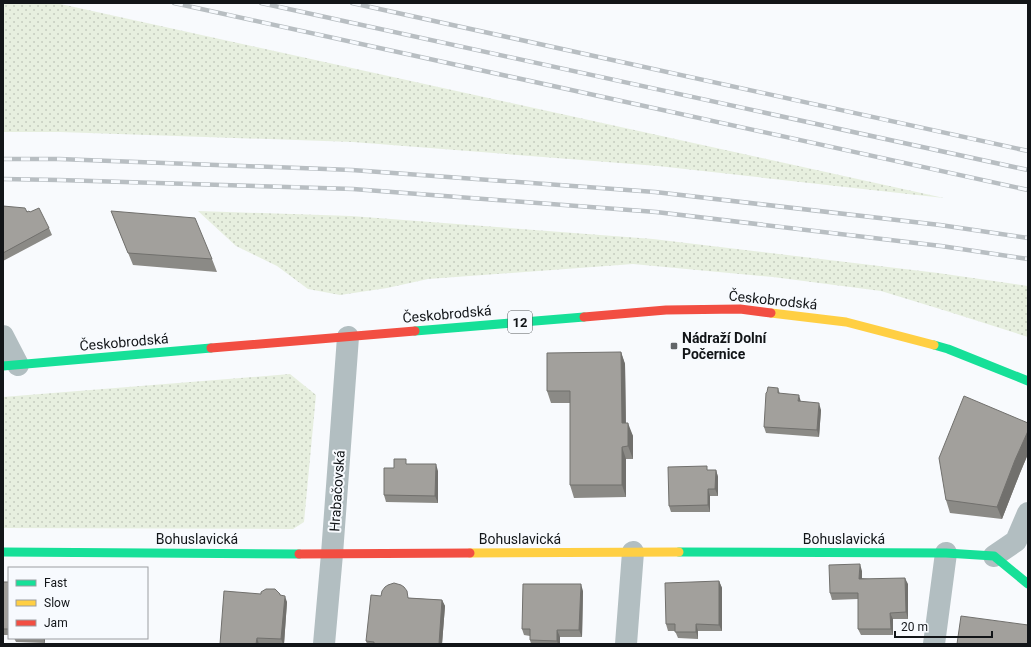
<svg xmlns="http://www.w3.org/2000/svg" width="1031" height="647" font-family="Roboto,sans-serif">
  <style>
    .green { fill: url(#green-dots) }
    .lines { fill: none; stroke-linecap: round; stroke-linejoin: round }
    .street { stroke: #b2bec1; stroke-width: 22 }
    .fast { stroke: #16e098; stroke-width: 9 }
    .slow { stroke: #ffcf43; stroke-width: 9 }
    .jam { stroke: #f24e42; stroke-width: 9 }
    .rail-casing { stroke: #b8bec2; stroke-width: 4.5 }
    .rail { stroke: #f7fafe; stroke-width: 3; stroke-dasharray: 9; stroke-linecap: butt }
    .wall { fill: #8b8a86 }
    .shaded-wall { fill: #71706d }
    .building { fill: #a2a09c; stroke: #71706d }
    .poi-dot { fill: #626568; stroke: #f7fafe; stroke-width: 1.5 }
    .labels { text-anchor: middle; stroke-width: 4; stroke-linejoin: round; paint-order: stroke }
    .shield { fill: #f7fafe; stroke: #575a5d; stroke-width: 1 }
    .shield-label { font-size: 13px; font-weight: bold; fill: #121518 }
    .street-label { font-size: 14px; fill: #121518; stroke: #f7fafe }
    .poi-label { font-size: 14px; font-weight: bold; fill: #121518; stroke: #f7fafe; text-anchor: start }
  </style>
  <defs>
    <pattern id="green-dots" width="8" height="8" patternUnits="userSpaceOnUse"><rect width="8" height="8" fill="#e7efdf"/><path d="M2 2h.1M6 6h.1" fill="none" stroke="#c5ccbf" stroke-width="1.8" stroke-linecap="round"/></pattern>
  </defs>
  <rect width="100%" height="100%" fill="#f8fafd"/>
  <!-- green -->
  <path class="green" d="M 3,3 L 56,3 L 944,198 L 658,166 L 353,142 L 60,132 L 3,132 Z
    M 198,211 L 351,216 L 653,239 L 938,273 L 1028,286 L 1028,337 L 940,309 L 881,291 L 773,277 L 633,264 L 428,279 L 387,288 L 340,295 L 308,289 L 277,266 L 236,246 Z
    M 290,374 L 316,395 L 304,522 L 293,529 L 3,528 L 3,397 Z"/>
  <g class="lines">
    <!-- street -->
    <path class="street" d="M 3,336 L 18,365
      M 994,556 L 1016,541 L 1028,513
      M 324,644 L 332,554 L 348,337
      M 626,644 L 633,552
      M 934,644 L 946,553"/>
    <!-- fast -->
    <path class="fast" d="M 415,331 L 584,317
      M 934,345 L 948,349 L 1028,381
      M 3,366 L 211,348
      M 3,552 L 299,554
      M 679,552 L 946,553 L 994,556 L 1028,584"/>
    <!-- slow -->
    <path class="slow" d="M 771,313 L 846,322 L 934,345
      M 470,553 L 679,552"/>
    <!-- jam -->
    <path class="jam" d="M 584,317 L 666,310 L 740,309 L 771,313
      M 211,348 L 415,331
      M 299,554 L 470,553"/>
    <defs>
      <path id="rail" d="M 174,3 L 1028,190
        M 261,3 L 1028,170
        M 352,3 L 1028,151
        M 3,159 L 59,159 L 352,170 L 655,192 L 940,225 L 1028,238
        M 3,179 L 59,180 L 353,189 L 656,212 L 941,246 L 1028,259"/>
    </defs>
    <!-- rail casing -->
    <use href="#rail" class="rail-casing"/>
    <!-- rail -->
    <use href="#rail" class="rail"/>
  </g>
  <!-- wall -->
  <path class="wall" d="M 3,203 L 4,206 L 30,212 L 49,228 L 52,235 L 3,261 Z
    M 111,211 L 212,259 L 217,272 L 133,265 Z
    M 621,352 L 625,364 L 626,423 L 633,436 L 633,459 L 626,459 L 626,497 L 574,498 L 570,485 L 570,403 L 551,403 L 547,391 Z
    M 778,388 L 780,394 L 821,410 L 819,437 L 766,433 L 764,427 Z
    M 1028,423 L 1028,454 L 1020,473 L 1002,519 L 950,513 L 946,500 Z
    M 408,464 L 438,471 L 438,503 L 386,502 L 384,495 L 394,468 Z
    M 709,470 L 716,470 L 718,477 L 718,496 L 710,496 L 710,512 L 671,512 L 669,506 Z
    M 862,571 L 862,578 L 908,584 L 908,619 L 893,619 L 893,635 L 861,635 L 858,629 L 858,599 L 832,600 L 830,593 Z
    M 719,581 L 722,588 L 722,631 L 698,631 L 698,639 L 678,638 L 675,631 L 668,631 L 666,624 Z
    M 3,582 L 9,582 L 9,635 L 3,635 Z
    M 583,591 L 582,637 L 560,637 L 560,644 L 531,644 L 530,640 L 530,636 L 524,635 L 522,629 Z
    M 281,596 L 287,602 L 284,644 L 220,644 Z
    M 381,596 L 442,600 L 445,606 L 442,644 L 367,644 L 366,641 Z
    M 14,638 L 45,638 L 45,643 L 16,642 Z"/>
  <!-- shaded-wall -->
  <path class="shaded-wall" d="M 621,352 L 625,364 L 626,436 L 622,423 Z
    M 799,395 L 801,402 L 798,401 Z
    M 819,403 L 821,410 L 819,437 L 817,430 Z
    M 628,423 L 633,436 L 633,459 L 628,446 Z
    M 1028,431 L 1028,454 L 1020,473 L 1002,519 L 997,507 L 1015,460 Z
    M 622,447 L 626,459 L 626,497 L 622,485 Z
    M 436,464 L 438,471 L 438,503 L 435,496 Z
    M 716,470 L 718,477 L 718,496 L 715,489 Z
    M 708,489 L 710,496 L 710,512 L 708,505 Z
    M 860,564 L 862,571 L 862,585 L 859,579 Z
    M 905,578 L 908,584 L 908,619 L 906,612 Z
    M 719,581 L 722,588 L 722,631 L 719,625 Z
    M 581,584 L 583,591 L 582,637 L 579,630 Z
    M 285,596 L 287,602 L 284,644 L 283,644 L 281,639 Z
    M 442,600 L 445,606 L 442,644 L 439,644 Z
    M 890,613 L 893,619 L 893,635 L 891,629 Z
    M 696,624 L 698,631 L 698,639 L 696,632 Z
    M 557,630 L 560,637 L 560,644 L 558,644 L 557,641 Z
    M 43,638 L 45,638 L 45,643 Z
    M 257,638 L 259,644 L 256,644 Z"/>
  <!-- building -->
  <path class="building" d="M 3,206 L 25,208 L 27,212 L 29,211 L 30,212 L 39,208 L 49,228 L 3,253 Z
    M 111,211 L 195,218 L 212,259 L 128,253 Z
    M 621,352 L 622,423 L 628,423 L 628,446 L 622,447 L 622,485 L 570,485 L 570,391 L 547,391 L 547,353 Z
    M 768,387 L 778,388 L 778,393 L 799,395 L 798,401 L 819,403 L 817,430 L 764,427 L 766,393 L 767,392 Z
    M 964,396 L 1028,423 L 1028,431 L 1015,460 L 997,507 L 946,500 L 939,458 Z
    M 394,459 L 406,459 L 406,464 L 436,464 L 435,496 L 384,495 L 384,468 L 394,468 Z
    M 707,466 L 707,470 L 716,470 L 715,489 L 708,489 L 708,505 L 669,506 L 668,467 Z
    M 860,564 L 859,579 L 905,578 L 906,612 L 890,613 L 891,629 L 858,629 L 858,593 L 830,593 L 829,565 Z
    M 719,581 L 719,625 L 696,624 L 696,632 L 675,632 L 675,624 L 666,624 L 665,583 Z
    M 3,582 L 9,582 L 9,629 L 3,629 Z
    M 394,583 L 401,585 L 404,587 L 407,591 L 408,598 L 442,600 L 439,644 L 374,644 L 374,642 L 366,641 L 371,595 L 381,596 L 382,591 L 385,587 L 388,585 Z
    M 523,584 L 581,584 L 579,630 L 557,630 L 557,641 L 530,640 L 530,629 L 522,629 Z
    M 266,589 L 275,589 L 280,594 L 280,595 L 285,596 L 281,639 L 257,638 L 256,644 L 220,644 L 224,591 L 261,594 L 261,592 Z
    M 961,616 L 1028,625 L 1028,644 L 957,644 Z"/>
  <!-- markers -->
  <rect class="poi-dot" x="670" y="342" width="8" height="8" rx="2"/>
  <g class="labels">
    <!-- shield labels -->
    <rect class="shield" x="508" y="311" width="24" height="22" rx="3"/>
    <g class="shield-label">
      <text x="520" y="327">12</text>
    </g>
    <!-- street labels -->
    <g class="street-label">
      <text transform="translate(773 300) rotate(6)" y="5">Českobrodská</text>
      <text transform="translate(447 314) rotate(-5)" y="5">Českobrodská</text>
      <text transform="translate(124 342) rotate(-5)" y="5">Českobrodská</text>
      <text transform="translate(337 491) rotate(-86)" y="5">Hrabačovská</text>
      <text x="197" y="544">Bohuslavická</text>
      <text x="520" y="544">Bohuslavická</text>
      <text x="844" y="544">Bohuslavická</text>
    </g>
    <!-- poi labels -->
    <g class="poi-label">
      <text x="682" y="343">Nádraží Dolní<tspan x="682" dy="16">Počernice</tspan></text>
    </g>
  </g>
  <!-- border -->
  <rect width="1031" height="647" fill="none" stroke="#121518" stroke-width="8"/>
  <!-- legend -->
  <rect x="8" y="567" width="140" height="72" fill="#f7fafe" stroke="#9b9ea2"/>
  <rect x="16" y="580" width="20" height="6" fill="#16e098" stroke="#9b9ea2"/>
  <text x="44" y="587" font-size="12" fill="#121518">Fast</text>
  <rect x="16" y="600" width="20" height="6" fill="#ffcf43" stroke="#9b9ea2"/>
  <text x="44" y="607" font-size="12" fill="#121518">Slow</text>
  <rect x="16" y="620" width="20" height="6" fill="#f24e42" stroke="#9b9ea2"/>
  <text x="44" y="627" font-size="12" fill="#121518">Jam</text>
  <!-- scale -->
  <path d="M895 631v6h97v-6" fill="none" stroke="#121518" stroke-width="2"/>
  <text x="901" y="631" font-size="12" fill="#121518" stroke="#f7fafe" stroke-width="3" paint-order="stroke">20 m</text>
</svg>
